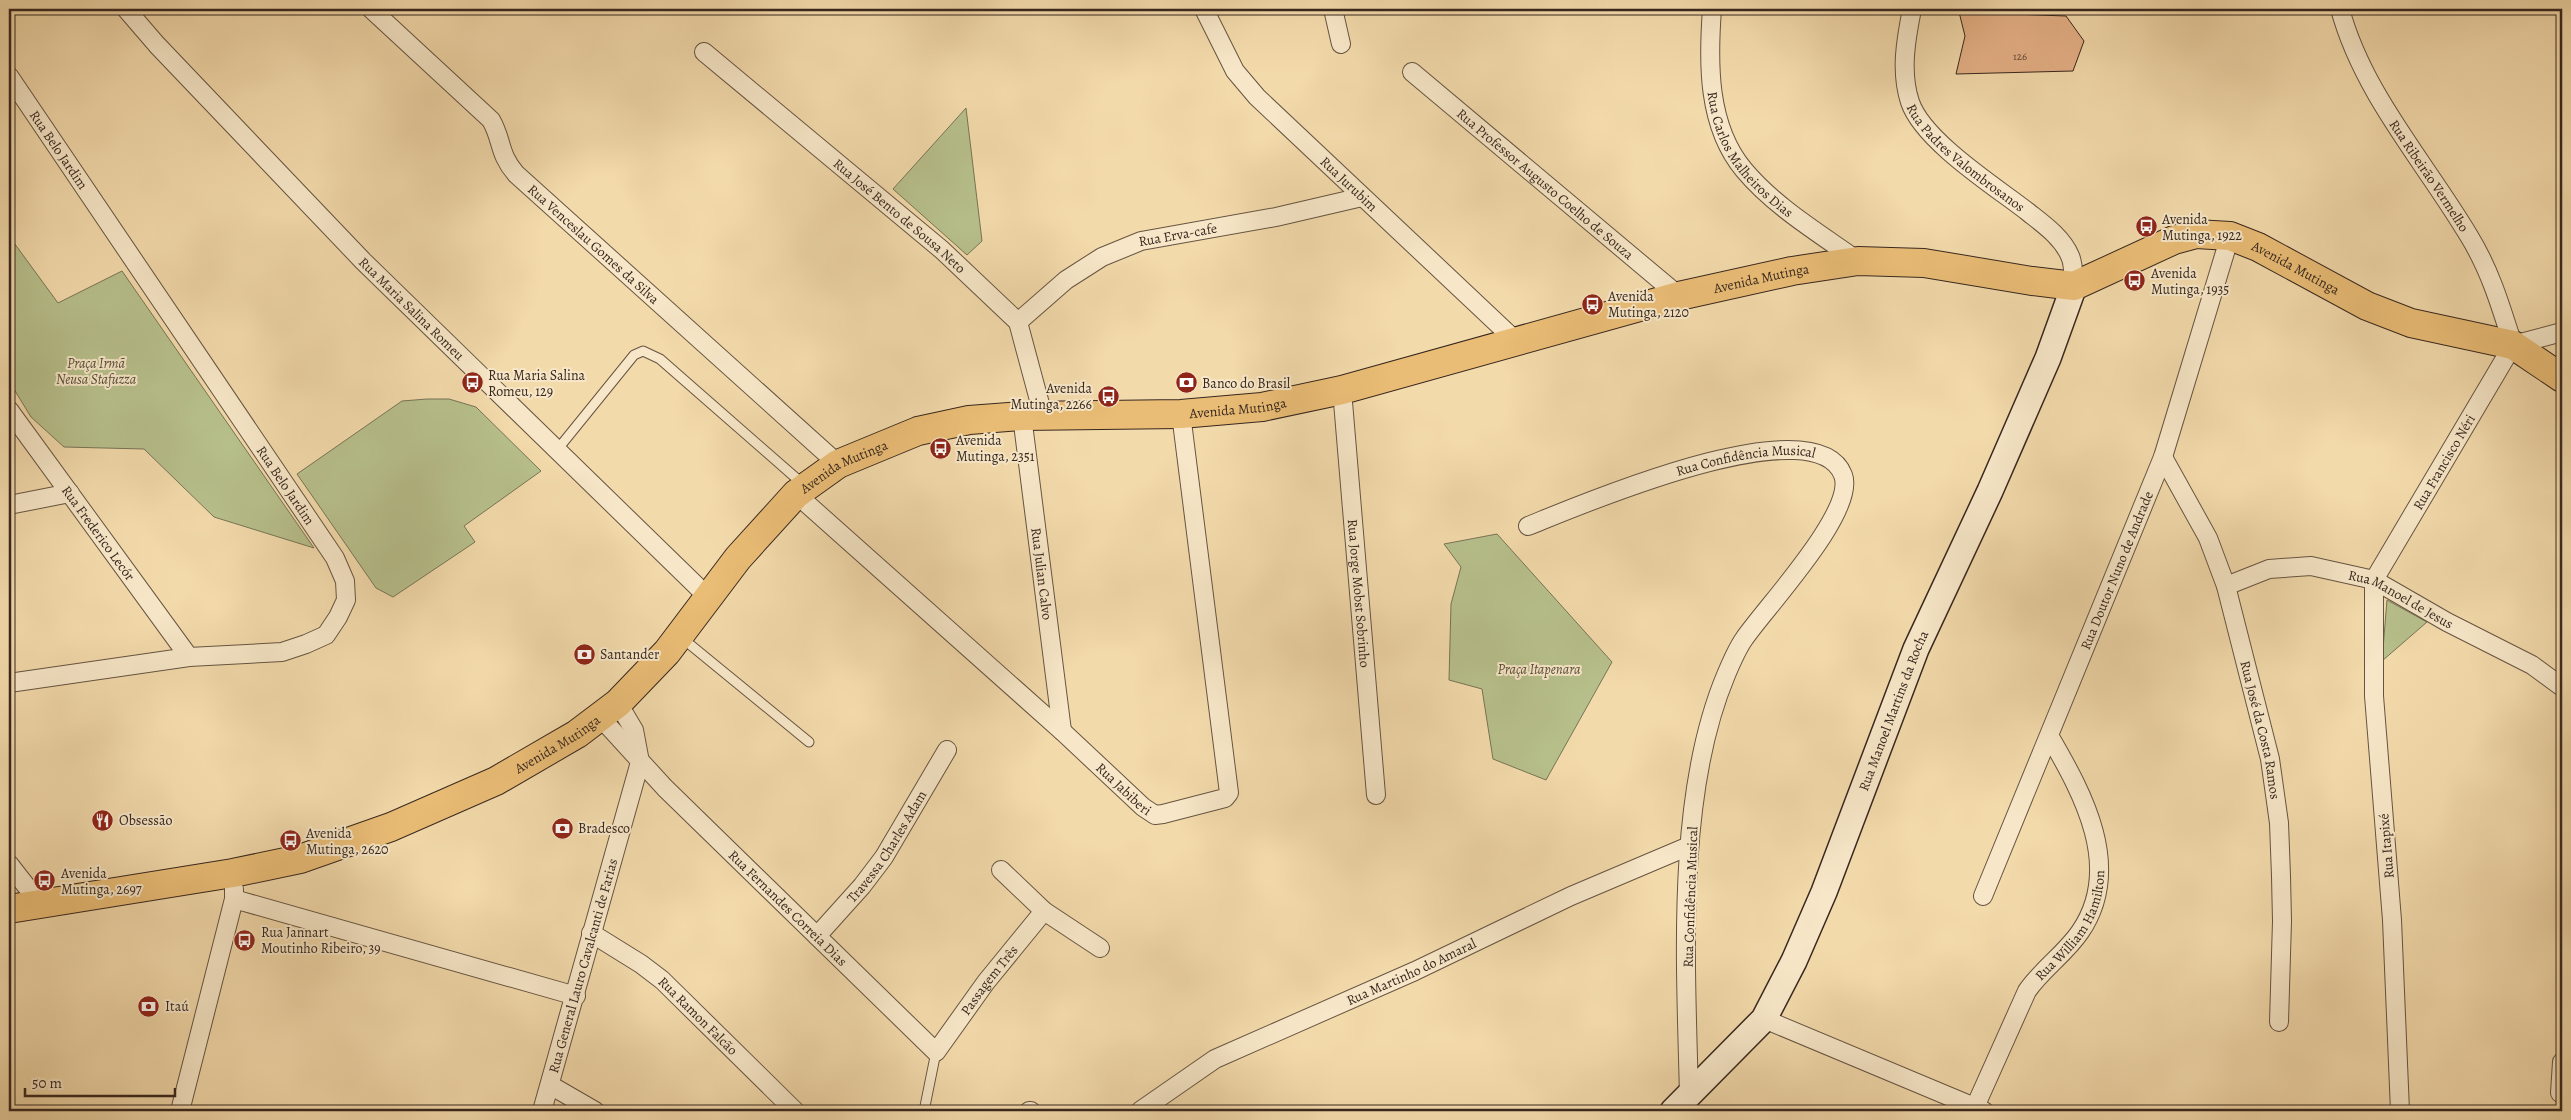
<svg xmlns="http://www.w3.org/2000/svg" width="2571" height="1120" font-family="Alegreya,serif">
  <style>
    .green { fill: #b7c08c; stroke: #777456 }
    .building { fill: #e4af85; stroke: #37271f }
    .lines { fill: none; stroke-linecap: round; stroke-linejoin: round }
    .lane-casing { stroke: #665442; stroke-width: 11 }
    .street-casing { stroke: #665442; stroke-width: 20 }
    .secondary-casing { stroke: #37271f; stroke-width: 28 }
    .primary-casing { stroke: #37271f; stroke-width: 30 }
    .lane { stroke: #f7e7c8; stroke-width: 9 }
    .street { stroke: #f7e7c8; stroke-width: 18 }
    .secondary { stroke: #f7e7c8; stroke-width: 25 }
    .primary { stroke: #eabd76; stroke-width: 28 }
    .labels { text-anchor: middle; stroke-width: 4; stroke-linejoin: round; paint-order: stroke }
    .number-label { font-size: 11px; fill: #624938 }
    .street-label { font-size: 14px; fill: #37271f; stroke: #f7e7c8 }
    .poi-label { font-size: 14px; fill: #37271f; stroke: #f7e7c8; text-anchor: start }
    .park-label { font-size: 14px; font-style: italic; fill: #574d3a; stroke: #f7e7c8 }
  </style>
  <rect width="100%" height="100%" fill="#f3daab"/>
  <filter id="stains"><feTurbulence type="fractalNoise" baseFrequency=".004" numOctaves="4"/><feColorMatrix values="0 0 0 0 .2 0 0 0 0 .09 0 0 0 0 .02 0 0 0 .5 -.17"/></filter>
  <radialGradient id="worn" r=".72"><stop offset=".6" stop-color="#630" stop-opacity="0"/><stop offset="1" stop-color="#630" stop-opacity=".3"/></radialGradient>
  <!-- green -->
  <path class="green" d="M 966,108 L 982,241 L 967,255 L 893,189 Z
    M 9,236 L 58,303 L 122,271 L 314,548 L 214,517 L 144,449 L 64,447 L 31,417 L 9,381 Z
    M 427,399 L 449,399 L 476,407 L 541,471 L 464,526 L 475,542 L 393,597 L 376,588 L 297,474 L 402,401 Z
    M 1497,534 L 1612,662 L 1546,780 L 1493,759 L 1482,689 L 1449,680 L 1451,604 L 1461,567 L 1444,544 Z
    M 2387,600 L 2427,622 L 2382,661 Z"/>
  <!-- building -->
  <path class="building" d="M 1959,12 L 2066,16 L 2084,41 L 2073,71 L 1956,74 L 1965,36 Z"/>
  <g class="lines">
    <defs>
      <path id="lane" d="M 557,450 L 634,355 L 643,351 L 660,359 L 804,485
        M 682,638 L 809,742
        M 924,1111 L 936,1052"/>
      <g id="street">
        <path id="s1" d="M 126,9 L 157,45 L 363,261 L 709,598"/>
        <path id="s2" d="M 371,9 L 491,120 C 503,141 498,153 516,174 L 838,464"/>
        <path id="s3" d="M 1204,9 L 1235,71 L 1257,97 L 1517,342"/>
        <path d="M 1333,9 L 1341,44"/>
        <path id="s4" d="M 1712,9 C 1708,62 1707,126 1744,170 C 1775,207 1819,233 1858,261"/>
        <path id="s5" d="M 1912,9 C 1906,39 1900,72 1910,102 C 1923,141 1996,187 2028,212 C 2043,224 2062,237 2070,256 C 2074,264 2073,277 2074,286"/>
        <path id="s6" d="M 2340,9 C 2363,94 2425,162 2469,236 C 2490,270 2501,307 2513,345"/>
        <path id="s7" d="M 704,52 L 942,250 L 1018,322 L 1043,415"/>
        <path id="s8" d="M 1412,72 L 1679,296"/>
        <path id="s9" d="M 9,76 L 335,558 L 345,581 L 346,600 L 338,617 L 326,635 L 306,644 L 282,652 L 189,657 L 9,683"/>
        <path id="s10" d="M 1018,322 L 1066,280 L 1102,257 L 1141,241 L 1276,217 L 1362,197"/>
        <path d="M 2513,345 L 2562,332"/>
        <path id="s11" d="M 1342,390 L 1376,795"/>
        <path id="s12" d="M 9,410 L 189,657"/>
        <path id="s13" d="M 1022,416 L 1062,731"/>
        <path id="s14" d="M 2163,457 L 2208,538 L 2226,586 L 2270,759 L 2279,823 L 2281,876 L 2282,921 L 2279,1022"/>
        <path id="s15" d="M 796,494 L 1062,731 L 1143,807 L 1155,815 L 1163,814 L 1225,798 L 1229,793 L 1181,414"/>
        <path d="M 9,505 L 70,493"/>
        <path id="s16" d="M 1528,526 C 1576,507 1815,403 1843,475 C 1857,511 1765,608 1744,639 C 1737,649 1731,663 1726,675 C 1675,796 1686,966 1689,1096"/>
        <path id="s17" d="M 2226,586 L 2269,569 L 2311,566 L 2374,580 L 2447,622 L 2532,665 L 2562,687"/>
        <path id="s18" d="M 600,717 L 665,788 L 936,1052 L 986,982 L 1044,911"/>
        <path d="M 9,864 L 41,905"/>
        <path d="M 1001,870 L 1044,911 L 1100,948"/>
        <path id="s19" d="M 1983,896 L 2163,457 L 2230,236"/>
        <path d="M 234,899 L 576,996"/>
        <path id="s20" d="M 591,933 L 641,964 L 662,980 L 795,1111"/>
        <path id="s21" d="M 817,936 L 862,886 L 884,857 L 947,750"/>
        <path d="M 1764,1019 L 1984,1111"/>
        <path d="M 550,1085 L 595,1111"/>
        <path d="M 2560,1093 L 2562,1062"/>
        <path id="s22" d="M 1975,1107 L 2027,991 C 2042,969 2065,954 2080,932 C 2124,868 2083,794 2050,737"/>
        <path d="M 180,1111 L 234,899 L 234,889"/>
        <path id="s23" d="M 542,1111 L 640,762 L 634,730 L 618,703"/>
        <path d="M 1029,1111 L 1031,1111"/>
        <path id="s24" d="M 1140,1111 L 1215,1059 L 1415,971 L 1571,896 L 1689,846"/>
        <path id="s25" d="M 2400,1111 L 2392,920 L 2374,696 L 2374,580 L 2513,345"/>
      </g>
      <g id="secondary">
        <path id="s26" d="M 1673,1111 L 1764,1019 L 1794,961 L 1824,892 L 1916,649 L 1990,491 L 2048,358 L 2074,286"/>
      </g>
      <g id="primary">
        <path id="s27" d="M 9,909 L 233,873 L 300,859 L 391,827 L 496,781 L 577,734 L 618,703 L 667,652 L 738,558 L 796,494 L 838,464 L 918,431 L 969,420 L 1022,416 L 1181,414 L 1262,407 L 1342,390 L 1679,296 L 1792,271 L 1858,261 L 1924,263 L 2032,281 L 2074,286 L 2174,240 L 2196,234 L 2230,236 L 2258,247 L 2367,306 L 2411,323 L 2513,345 L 2562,378"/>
      </g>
    </defs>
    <!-- lane casing -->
    <use href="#lane" class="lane-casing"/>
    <!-- street casing -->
    <use href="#street" class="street-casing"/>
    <!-- secondary casing -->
    <use href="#secondary" class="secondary-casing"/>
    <!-- primary casing -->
    <use href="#primary" class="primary-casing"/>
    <!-- lane -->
    <use href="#lane" class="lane"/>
    <!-- street -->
    <use href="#street" class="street"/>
    <!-- secondary -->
    <use href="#secondary" class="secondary"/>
    <!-- primary -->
    <use href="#primary" class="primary"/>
  </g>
  <!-- icons -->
  <defs>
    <symbol id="bus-disc" viewBox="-11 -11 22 22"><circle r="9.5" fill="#8f2418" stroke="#f7e7c8"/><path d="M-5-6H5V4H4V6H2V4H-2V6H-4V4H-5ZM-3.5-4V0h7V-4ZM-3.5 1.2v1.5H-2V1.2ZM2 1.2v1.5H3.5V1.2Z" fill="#fff"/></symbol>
    <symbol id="bank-disc" viewBox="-11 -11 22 22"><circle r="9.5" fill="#8f2418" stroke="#f7e7c8"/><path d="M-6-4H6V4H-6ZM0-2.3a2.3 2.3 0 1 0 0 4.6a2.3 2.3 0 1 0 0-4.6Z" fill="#fff"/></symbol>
    <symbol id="restaurant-disc" viewBox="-11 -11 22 22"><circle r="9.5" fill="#8f2418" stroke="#f7e7c8"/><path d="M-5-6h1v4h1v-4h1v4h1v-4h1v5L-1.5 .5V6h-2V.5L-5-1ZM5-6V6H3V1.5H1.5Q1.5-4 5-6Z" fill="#fff"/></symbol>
  </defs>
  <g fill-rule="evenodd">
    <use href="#bus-disc" x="2134" y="214" width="25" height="25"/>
    <use href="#bus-disc" x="2122" y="268" width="25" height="25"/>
    <use href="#bus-disc" x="1580" y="292" width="25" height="25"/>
    <use href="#bus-disc" x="460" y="370" width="25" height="25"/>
    <use href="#bank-disc" x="1174" y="370" width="25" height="25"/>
    <use href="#bus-disc" x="1096" y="384" width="25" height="25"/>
    <use href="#bus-disc" x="928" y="436" width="25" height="25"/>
    <use href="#bank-disc" x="572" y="642" width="25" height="25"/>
    <use href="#restaurant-disc" x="90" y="808" width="25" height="25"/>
    <use href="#bank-disc" x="550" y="816" width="25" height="25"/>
    <use href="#bus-disc" x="278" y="828" width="25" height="25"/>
    <use href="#bus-disc" x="32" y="868" width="25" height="25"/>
    <use href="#bus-disc" x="232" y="928" width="25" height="25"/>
    <use href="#bank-disc" x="136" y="994" width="25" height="25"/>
  </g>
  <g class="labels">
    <!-- number labels -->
    <g class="number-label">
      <text x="2020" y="60">126</text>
    </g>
    <!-- street labels -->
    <g class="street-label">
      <text dy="5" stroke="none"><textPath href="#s9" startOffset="89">Rua Belo Jardim</textPath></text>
      <text dy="5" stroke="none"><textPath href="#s4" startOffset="158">Rua Carlos Malheiros Dias</textPath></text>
      <text dy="5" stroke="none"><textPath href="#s5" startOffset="174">Rua Padres Valombrosanos</textPath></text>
      <text dy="5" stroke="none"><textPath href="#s6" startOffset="190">Rua Ribeirão Vermelho</textPath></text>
      <text dy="5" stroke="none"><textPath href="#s3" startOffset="230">Rua Jurubim</textPath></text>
      <text dy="5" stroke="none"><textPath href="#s8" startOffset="174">Rua Professor Augusto Coelho de Souza</textPath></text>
      <text dy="5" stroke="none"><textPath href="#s7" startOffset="255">Rua José Bento de Sousa Neto</textPath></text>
      <text dy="5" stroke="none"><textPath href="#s10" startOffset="186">Rua Erva-cafe</textPath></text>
      <text dy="5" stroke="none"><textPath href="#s2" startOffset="328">Rua Venceslau Gomes da Silva</textPath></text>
      <text dy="5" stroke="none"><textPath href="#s27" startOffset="2482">Avenida Mutinga</textPath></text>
      <text dy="5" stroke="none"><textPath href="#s27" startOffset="1926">Avenida Mutinga</textPath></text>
      <text dy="5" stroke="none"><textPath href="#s1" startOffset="414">Rua Maria Salina Romeu</textPath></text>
      <text dy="5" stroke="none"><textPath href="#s27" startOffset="1386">Avenida Mutinga</textPath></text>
      <text dy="5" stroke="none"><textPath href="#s25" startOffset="669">Rua Francisco Néri</textPath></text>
      <text dy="5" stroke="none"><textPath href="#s16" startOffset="229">Rua Confidência Musical</textPath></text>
      <text dy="5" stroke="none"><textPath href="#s27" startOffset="982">Avenida Mutinga</textPath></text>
      <text dy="5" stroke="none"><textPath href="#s9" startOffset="494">Rua Belo Jardim</textPath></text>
      <text dy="5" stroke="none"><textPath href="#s12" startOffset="152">Rua Frederico Lecór</textPath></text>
      <text dy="5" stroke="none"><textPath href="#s19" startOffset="352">Rua Doutor Nuno de Andrade</textPath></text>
      <text dy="5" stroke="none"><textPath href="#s13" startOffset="159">Rua Julian Calvo</textPath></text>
      <text dy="5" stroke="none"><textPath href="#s11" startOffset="204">Rua Jorge Mobst Sobrinho</textPath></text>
      <text dy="5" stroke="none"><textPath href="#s17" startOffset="185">Rua Manoel de Jesus</textPath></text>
      <text dy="5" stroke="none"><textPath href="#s26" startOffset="464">Rua Manoel Martins da Rocha</textPath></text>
      <text dy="5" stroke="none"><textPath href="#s14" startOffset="292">Rua José da Costa Ramos</textPath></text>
      <text dy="5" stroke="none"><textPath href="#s27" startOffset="578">Avenida Mutinga</textPath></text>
      <text dy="5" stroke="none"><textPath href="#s15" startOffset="441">Rua Jabiberi</textPath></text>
      <text dy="5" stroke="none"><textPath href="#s21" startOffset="114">Travessa Charles Adam</textPath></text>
      <text transform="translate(2386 846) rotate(-95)" y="5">Rua Itapixé</text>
      <text transform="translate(1690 897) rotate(-88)" y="5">Rua Confidência Musical</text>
      <text dy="5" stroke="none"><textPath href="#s18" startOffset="268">Rua Fernandes Correia Dias</textPath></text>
      <text dy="5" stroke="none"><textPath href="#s22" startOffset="208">Rua William Hamilton</textPath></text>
      <text dy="5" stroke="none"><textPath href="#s23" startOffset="151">Rua General Lauro Cavalcanti de Farias</textPath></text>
      <text dy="5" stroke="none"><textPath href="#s24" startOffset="306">Rua Martinho do Amaral</textPath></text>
      <text dy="5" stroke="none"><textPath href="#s18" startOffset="564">Passagem Três</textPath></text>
      <text dy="5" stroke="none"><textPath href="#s20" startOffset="136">Rua Ramon Falcão</textPath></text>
    </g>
    <!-- poi labels -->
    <g class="poi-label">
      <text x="2162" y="224">Avenida<tspan x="2162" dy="16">Mutinga, 1922</tspan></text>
      <text x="2151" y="278">Avenida<tspan x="2151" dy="16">Mutinga, 1935</tspan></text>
      <text x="1608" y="301">Avenida<tspan x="1608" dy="16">Mutinga, 2120</tspan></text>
      <text x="488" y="380">Rua Maria Salina<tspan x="488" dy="16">Romeu, 129</tspan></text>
      <text x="1202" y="388">Banco do Brasil</text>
      <text x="1092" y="393" text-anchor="end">Avenida<tspan x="1092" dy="16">Mutinga, 2266</tspan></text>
      <text x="956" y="445">Avenida<tspan x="956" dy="16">Mutinga, 2351</tspan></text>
      <text x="600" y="659">Santander</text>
      <text x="119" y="825">Obsessão</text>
      <text x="578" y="833">Bradesco</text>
      <text x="306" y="838">Avenida<tspan x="306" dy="16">Mutinga, 2620</tspan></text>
      <text x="61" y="878">Avenida<tspan x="61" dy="16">Mutinga, 2697</tspan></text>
      <text x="261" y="937">Rua Jannart<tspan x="261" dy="16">Moutinho Ribeiro, 39</tspan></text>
      <text x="165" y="1011">Itaú</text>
    </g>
    <!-- park labels -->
    <g class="park-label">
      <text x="96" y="368">Praça Irmã<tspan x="96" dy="16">Neusa Stafuzza</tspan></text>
      <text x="1539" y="674">Praça Itapenara</text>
    </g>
  </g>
  <!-- margin -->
  <rect width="2571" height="1120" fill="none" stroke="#f3daab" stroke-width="30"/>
  <rect x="10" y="10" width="2551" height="1100" fill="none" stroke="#37271f" stroke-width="2.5"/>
  <rect x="15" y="15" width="2541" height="1090" fill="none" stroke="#37271f"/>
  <!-- scale -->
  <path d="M25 1088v8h150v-8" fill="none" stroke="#37271f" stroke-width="2.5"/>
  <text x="32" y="1088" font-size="15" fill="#37271f" stroke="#f7e7c8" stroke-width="4" paint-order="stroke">50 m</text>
  <rect width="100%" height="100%" filter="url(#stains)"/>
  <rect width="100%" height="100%" fill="url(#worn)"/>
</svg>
